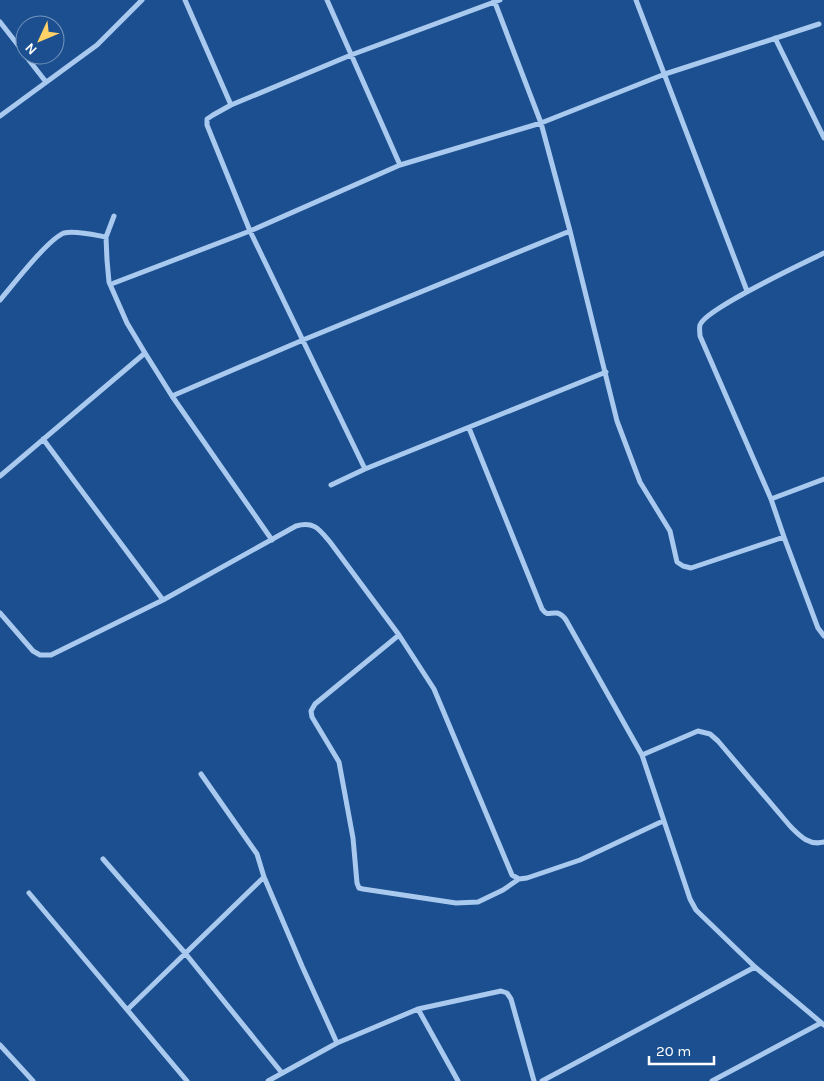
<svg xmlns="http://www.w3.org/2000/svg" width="824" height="1081" font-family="Karla,sans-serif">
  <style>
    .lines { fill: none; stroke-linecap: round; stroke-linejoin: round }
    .minor { stroke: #a9c9ee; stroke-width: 5 }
  </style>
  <rect width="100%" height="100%" fill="#1b4f8f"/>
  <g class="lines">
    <!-- minor -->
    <path class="minor" d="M 185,0 L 231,105
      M 327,0 L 400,165
      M 494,0 L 541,123 L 570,231 L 617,421 L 640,482 L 670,531 L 677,562 L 683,566 L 691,568 L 784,537 L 818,628 L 824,636
      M 636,0 L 747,291
      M 0,22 L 25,54
      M 775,38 L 824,138
      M 25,55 L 46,82
      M 0,116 L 97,45 L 142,0
      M 114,216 L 106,237 L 107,260 L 109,282 L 127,323 L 145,353 L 172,396 L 272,540
      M 114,283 L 250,231 L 400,165 L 541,123 L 665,74 L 819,24
      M 0,300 C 13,285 48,239 64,233 C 75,230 95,235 106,237
      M 172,396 L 303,340 L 570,231
      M 469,428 L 542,609 C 548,617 549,612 557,613 C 561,614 564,617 566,620 L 642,755 L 690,899 L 696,910 L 755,967 L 824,1025
      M 43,439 L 163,600
      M 365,469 L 250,231 L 207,125 L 207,119 L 213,115 L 231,105 L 351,55 L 500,0
      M 0,476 L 145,353
      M 331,485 L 365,469 L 606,372
      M 771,499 L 824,479
      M 784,537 L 771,499 L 700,336 C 700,333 699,328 700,325 C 705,309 804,263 824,253
      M 0,613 L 33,651 L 40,655 L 51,655 L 163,600 L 296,526 C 314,521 319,529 330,542 L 399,635 L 434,689 L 512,875 L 519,879 L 527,878 L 580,860 L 663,821
      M 399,635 L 315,704 L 311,711 L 312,717 L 339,762 L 353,838 L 357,883 L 359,888 L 363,889 L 456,903 L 478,902 L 503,890 L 519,879
      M 642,755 L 698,731 L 710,734 L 718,741 L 790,826 C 800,836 809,846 824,842
      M 201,774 L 257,854 L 264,877 L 302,966 L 337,1043
      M 103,859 L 185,953 L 282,1073
      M 29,893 L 187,1081
      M 128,1009 L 264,877
      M 418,1009 L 458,1081
      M 0,1045 L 33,1081
      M 268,1081 L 337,1043 L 418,1009 L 501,991 L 507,993 L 511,999 L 534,1081
      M 542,1081 L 755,967
      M 712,1081 L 821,1023"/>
  </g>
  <!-- north arrow -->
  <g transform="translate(40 40) rotate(226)"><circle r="24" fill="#1b4f8f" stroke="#7695bc"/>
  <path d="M0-4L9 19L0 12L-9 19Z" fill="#ffd166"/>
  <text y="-8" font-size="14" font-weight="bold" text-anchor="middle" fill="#ffffff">N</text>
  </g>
  <!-- scale -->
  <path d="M649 1056v8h65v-8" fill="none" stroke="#ffffff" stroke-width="2.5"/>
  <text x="656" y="1056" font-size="15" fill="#ffffff" stroke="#1b4f8f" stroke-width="4" paint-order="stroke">20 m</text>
</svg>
